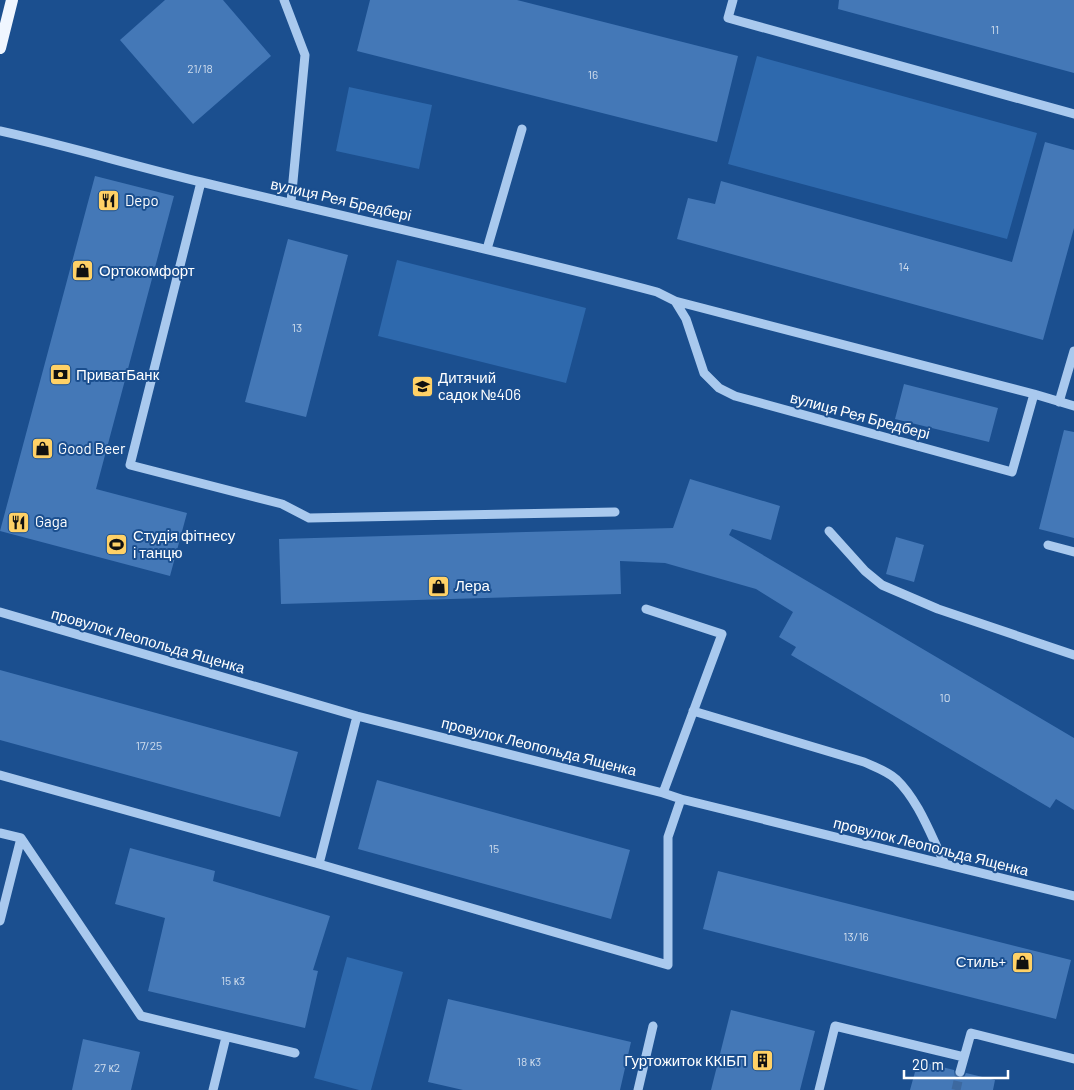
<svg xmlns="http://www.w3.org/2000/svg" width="1074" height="1090" font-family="Barlow,sans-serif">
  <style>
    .green { fill: #2e69ad }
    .building { fill: #4478b7 }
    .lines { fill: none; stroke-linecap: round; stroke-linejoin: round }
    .minor-tunnel { stroke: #3d69a0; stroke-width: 9; stroke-dasharray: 9 4.5; stroke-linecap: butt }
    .minor { stroke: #a9c9ee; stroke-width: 9 }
    .major { stroke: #f0f6ff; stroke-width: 12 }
    .labels { text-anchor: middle; stroke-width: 4; stroke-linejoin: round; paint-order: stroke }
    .number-label { font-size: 12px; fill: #d0dded }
    .street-label { font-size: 15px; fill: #fff; stroke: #1b4f8f }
    .poi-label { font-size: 15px; fill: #fff; stroke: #1b4f8f; text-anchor: start }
  </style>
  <rect width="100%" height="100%" fill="#1b4f8f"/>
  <!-- green -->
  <path class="green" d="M 757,56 L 1037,133 L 1007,239 L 728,164 Z
    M 349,87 L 432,105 L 419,169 L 336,151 Z
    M 397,260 L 586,308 L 566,383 L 378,336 Z
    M 347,957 L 403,972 L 371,1090 L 359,1090 L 314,1078 Z"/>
  <!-- building -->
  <path class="building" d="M 165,0 L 223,0 L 271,56 L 193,124 L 120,40 Z
    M 370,0 L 517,0 L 738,56 L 717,142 L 357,51 Z
    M 839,0 L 1074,0 L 1074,73 L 838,9 Z
    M 1045,142 L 1074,150 L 1074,228 L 1043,340 L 677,239 L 688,198 L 715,204 L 721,181 L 1012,262 Z
    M 95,176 L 174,196 L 96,489 L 187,513 L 170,576 L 0,531 Z
    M 288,239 L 348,255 L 306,417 L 245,402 Z
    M 904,384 L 998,408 L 989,442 L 895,419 Z
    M 1064,430 L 1074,432 L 1074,538 L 1039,529 Z
    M 690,479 L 780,506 L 771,540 L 732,529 L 729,535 L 1074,738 L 1074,810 L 1056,799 L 1050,808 L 791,655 L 796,647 L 779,637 L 793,612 L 756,589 L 665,563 L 620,561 L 621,594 L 281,604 L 279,539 L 673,528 Z
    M 896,537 L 924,545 L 914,582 L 886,574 Z
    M 0,670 L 298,752 L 280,817 L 0,740 Z
    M 377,780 L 630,850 L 611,919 L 358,849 Z
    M 130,848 L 215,871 L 213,881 L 330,916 L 313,970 L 318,971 L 305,1028 L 148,991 L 165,918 L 115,904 Z
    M 718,871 L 1071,960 L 1056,1019 L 703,929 Z
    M 448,999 L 631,1042 L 620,1090 L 463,1090 L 428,1082 Z
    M 731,1010 L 815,1031 L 800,1090 L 711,1090 Z
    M 83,1039 L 140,1052 L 131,1090 L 72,1090 Z
    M 918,1061 L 954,1070 L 955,1076 L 959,1078 L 964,1077 L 966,1073 L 995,1080 L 993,1090 L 910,1090 Z"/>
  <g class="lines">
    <!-- minor-tunnel -->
    <path class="minor-tunnel" d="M 956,1090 L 960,1072"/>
    <!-- minor -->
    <path class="minor" d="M 284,0 L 305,55 L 291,202
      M 733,0 L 728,18 L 1074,114
      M 0,131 C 68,146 134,166 201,182 C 353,219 506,252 657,292 L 675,301 L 686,319 L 704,373 L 719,388 L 735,396 L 1012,472 L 1034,394
      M 201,182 L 130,465 L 282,504 L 309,518 L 615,512
      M 487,249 L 522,129
      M 675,301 L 1034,394 L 1074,406
      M 1059,402 L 1074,351
      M 829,531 L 865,571 L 882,585 L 938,609 L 1074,655
      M 1048,545 L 1074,552
      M 646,609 L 722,634 L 663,793
      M 0,612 L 357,716 L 663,793 L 681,799 L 1074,896
      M 693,711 L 864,762 C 875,767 887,771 896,779 C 919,801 931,836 945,864
      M 0,775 L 319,864 L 668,965 L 668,837 L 681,799
      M 0,833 L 21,838 L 141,1016 L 295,1053
      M 319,864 L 357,716
      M 0,921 L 21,838
      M 960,1072 L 971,1033 L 1074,1059
      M 213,1090 L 226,1037
      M 638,1090 L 653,1026
      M 819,1090 L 835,1026 L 964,1057"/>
    <!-- major -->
    <path class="major" d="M 0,48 L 12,0"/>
  </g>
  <!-- icons -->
  <defs>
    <symbol id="restaurant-square" viewBox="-11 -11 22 22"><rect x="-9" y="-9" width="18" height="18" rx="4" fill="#ffd166" stroke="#1b4f8f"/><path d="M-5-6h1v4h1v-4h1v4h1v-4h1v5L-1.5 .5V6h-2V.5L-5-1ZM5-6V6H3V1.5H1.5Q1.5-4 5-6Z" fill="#111"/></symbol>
    <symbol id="shop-square" viewBox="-11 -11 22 22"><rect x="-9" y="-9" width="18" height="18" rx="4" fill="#ffd166" stroke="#1b4f8f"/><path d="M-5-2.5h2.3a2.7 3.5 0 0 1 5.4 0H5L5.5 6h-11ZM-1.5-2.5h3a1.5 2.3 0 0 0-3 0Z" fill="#111"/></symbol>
    <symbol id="bank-square" viewBox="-11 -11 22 22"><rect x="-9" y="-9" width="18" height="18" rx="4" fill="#ffd166" stroke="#1b4f8f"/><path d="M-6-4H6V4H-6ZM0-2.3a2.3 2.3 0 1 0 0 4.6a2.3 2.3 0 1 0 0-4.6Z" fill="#111"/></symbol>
    <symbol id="school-square" viewBox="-11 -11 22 22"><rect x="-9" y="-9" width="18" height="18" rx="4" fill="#ffd166" stroke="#1b4f8f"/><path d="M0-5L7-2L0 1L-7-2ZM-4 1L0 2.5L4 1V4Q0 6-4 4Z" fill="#111"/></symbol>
    <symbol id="stadium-square" viewBox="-11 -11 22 22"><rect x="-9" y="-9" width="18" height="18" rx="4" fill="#ffd166" stroke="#1b4f8f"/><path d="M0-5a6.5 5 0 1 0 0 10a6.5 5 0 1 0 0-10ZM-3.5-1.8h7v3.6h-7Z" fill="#111"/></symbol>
    <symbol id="building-square" viewBox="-11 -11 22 22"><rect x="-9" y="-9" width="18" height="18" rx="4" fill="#ffd166" stroke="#1b4f8f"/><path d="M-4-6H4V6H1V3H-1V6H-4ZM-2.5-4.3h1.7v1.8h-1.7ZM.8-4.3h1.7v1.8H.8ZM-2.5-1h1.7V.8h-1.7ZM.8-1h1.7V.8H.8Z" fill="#111"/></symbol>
  </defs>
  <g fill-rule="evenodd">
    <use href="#restaurant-square" x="96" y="188" width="25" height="25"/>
    <use href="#shop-square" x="70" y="258" width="25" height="25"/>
    <use href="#bank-square" x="48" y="362" width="25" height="25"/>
    <use href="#school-square" x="410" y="374" width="25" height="25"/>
    <use href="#shop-square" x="30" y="436" width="25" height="25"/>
    <use href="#restaurant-square" x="6" y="510" width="25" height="25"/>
    <use href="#stadium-square" x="104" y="532" width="25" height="25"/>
    <use href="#shop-square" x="426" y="574" width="25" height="25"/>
    <use href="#shop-square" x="1010" y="950" width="25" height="25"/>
    <use href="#building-square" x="750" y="1048" width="25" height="25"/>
  </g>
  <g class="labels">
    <!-- number labels -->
    <g class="number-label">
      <text x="995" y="34">11</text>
      <text x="200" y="73">21/18</text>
      <text x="593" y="79">16</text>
      <text x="904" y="271">14</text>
      <text x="297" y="332">13</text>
      <text x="945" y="702">10</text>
      <text x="149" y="750">17/25</text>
      <text x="494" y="853">15</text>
      <text x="856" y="941">13/16</text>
      <text x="233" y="985">15 к3</text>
      <text x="529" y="1066">18 к3</text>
      <text x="107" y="1072">27 к2</text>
    </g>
    <!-- street labels -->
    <g class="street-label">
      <text transform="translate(341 200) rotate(13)" y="5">вулиця Рея Бредбері</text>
      <text transform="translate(860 416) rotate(15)" y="5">вулиця Рея Бредбері</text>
      <text transform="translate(148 641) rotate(16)" y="5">провулок Леопольда Ященка</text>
      <text transform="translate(539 747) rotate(14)" y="5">провулок Леопольда Ященка</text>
      <text transform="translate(931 847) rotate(14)" y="5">провулок Леопольда Ященка</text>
    </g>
    <!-- poi labels -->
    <g class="poi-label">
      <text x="125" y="206">Depo</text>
      <text x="99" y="276">Ортокомфорт</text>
      <text x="76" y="380">ПриватБанк</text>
      <text x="438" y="383">Дитячий<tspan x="438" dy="17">садок №406</tspan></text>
      <text x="58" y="454">Good Beer</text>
      <text x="35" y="527">Gaga</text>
      <text x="133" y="541">Студія фітнесу<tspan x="133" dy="17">і танцю</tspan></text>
      <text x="455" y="591">Лера</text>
      <text x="1006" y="967" text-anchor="end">Стиль+</text>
      <text x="747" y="1066" text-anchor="end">Гуртожиток ККІБП</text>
    </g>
  </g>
  <!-- scale -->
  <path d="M904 1070v8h104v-8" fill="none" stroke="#ffffff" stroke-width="2.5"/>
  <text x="912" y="1070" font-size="15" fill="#ffffff" stroke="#1b4f8f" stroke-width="4" paint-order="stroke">20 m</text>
</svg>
